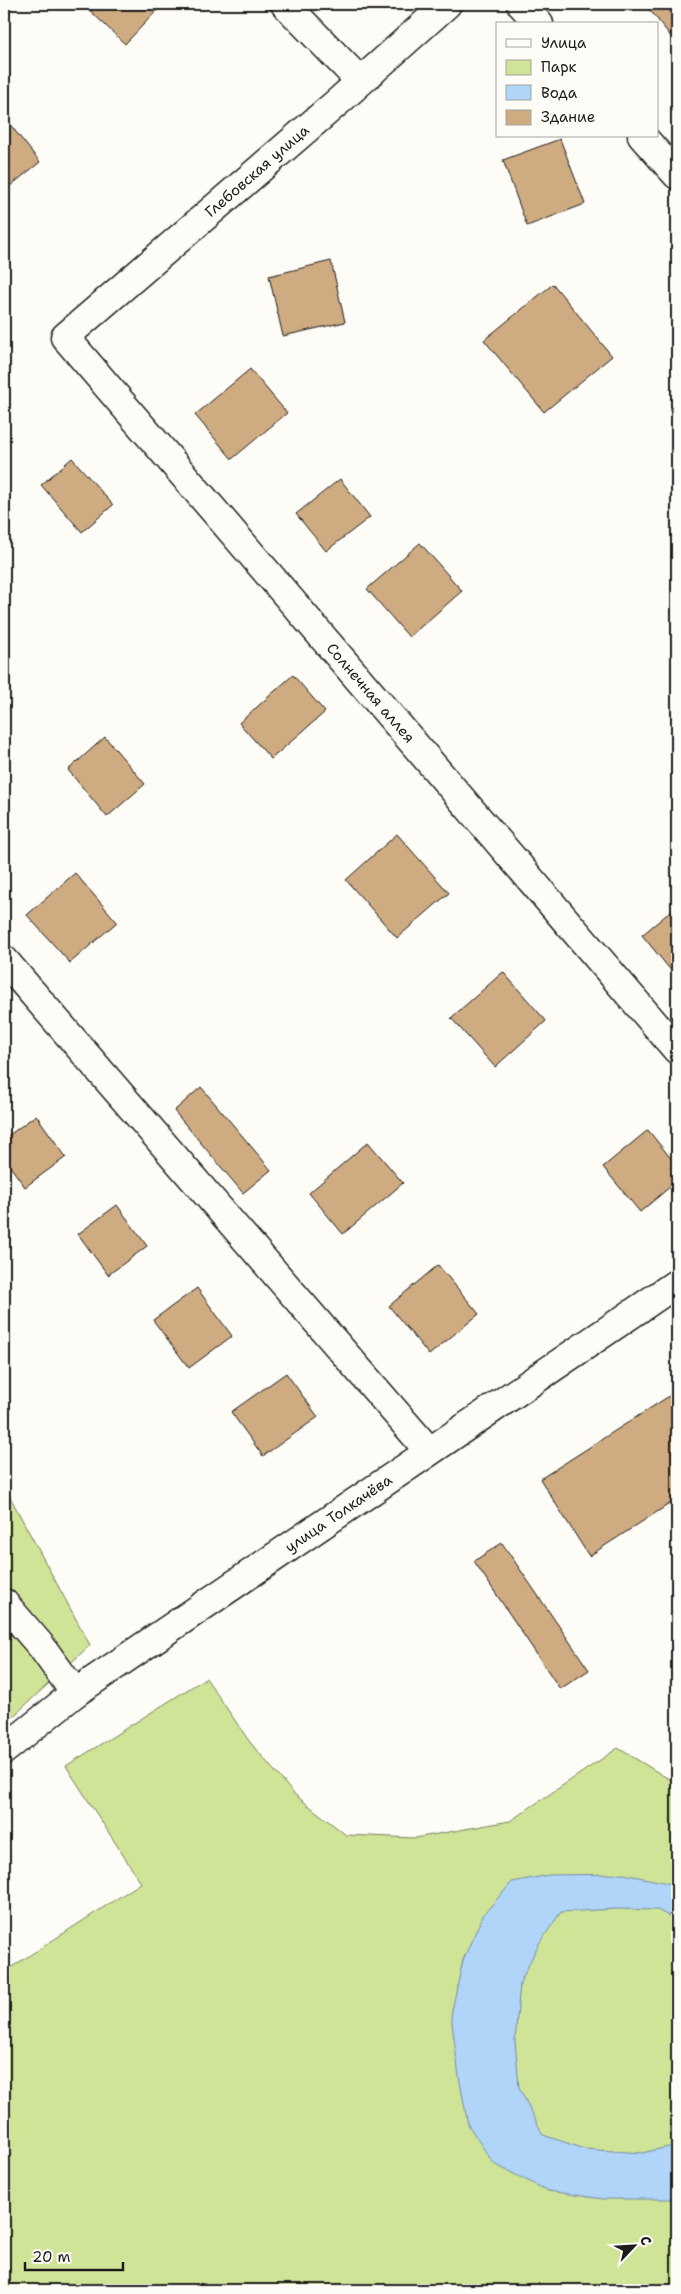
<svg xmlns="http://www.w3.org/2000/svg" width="681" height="2294" font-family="'Shantell Sans',sans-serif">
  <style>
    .green { fill: #d0e498; stroke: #76805a }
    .water { fill: #b0d5f9; stroke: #758ba1 }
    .building { fill: #cfab81; stroke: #1c1c1c }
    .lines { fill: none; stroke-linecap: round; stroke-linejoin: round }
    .minor-casing { stroke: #1c1c1c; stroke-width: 31 }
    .tertiary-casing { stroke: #1c1c1c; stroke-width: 31 }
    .minor { stroke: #fdfcf7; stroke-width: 28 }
    .tertiary { stroke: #fdfcf7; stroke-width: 28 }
    .labels { text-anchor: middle; stroke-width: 4; stroke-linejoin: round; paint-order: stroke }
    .street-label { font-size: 15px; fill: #1c1c1c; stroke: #fdfcf7 }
  </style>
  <rect width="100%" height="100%" fill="#fdfcf7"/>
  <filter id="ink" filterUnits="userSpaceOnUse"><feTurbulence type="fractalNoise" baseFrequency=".02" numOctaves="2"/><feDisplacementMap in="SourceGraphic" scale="10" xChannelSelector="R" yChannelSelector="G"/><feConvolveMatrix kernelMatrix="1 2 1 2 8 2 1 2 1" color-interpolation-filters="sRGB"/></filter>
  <g filter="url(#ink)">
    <!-- green -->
    <path class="green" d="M 4,1486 L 90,1645 L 4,1725 Z
      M 206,1678 L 249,1741 L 294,1794 L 346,1835 L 415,1838 L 510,1821 L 618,1748 L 677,1784 L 677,2290 L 4,2290 L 4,1972 L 141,1883 L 66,1766 Z"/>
    <!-- water -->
    <path class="water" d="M 624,1874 L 677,1885 L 677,1920 L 657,1910 L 617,1909 L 561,1912 L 538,1945 L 520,1983 L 515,2041 L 519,2087 L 543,2135 L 585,2149 L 642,2153 L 677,2145 L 677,2199 L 603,2199 L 548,2191 L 494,2164 L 468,2125 L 459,2077 L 451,2015 L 463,1960 L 483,1915 L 512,1882 L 549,1875 Z"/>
    <!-- building -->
    <path class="building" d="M 85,4 L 163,4 L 125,44 L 84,5 Z
      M 645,4 L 677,4 L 677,44 Z
      M 4,117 L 40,162 L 4,191 Z
      M 560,139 L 585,204 L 527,226 L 503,160 Z
      M 331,261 L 345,322 L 283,336 L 269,276 Z
      M 553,284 L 612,356 L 544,412 L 484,340 Z
      M 250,369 L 287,413 L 232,459 L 195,415 Z
      M 72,458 L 113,505 L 82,532 L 41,485 Z
      M 340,479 L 370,517 L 326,551 L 296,514 Z
      M 420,543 L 462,591 L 409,637 L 367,589 Z
      M 293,675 L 325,712 L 271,759 L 239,723 Z
      M 105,737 L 145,784 L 107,817 L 68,770 Z
      M 397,834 L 449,893 L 397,938 L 346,880 Z
      M 75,873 L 117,922 L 70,963 L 27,915 Z
      M 677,906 L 677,978 L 642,935 Z
      M 503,972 L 546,1021 L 495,1067 L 451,1018 Z
      M 201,1087 L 271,1170 L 243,1193 L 174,1111 Z
      M 36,1115 L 66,1157 L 25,1187 L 4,1158 L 4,1139 Z
      M 648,1130 L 677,1166 L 677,1181 L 640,1212 L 603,1167 Z
      M 368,1142 L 403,1183 L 343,1234 L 309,1193 Z
      M 117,1205 L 147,1246 L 108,1275 L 78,1234 Z
      M 438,1265 L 479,1314 L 429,1355 L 389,1306 Z
      M 197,1288 L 232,1336 L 189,1368 L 153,1320 Z
      M 286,1373 L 318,1417 L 263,1456 L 231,1412 Z
      M 677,1391 L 677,1499 L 589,1556 L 540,1479 Z
      M 502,1543 L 589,1670 L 560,1689 L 474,1561 Z"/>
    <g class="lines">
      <defs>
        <g id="minor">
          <path d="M 285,4 L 360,81"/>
          <path id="s1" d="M 447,4 L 340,100 L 65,337 L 677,1050"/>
          <path d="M 521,4 L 539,24"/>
          <path d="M 642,136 L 677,175"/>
          <path d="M 4,960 L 429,1451"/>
          <path d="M 4,1603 L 41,1646 L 75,1693"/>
        </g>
        <g id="tertiary">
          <path id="s2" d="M 4,1750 L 75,1693 L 677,1283"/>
        </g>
      </defs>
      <!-- minor casing -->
      <use href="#minor" class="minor-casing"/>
      <!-- tertiary casing -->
      <use href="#tertiary" class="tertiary-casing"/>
      <!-- minor -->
      <use href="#minor" class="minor"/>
      <!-- tertiary -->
      <use href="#tertiary" class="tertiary"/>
    </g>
  </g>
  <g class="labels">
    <!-- street labels -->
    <g class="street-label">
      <text transform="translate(257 171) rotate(-41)" y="5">Глебовская улица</text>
      <text dy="5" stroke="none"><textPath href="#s1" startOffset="976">Солнечная аллея</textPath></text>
      <text dy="5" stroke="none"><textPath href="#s2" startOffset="410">улица Толкачёва</textPath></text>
    </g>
  </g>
  <!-- margin -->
  <rect width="681" height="2294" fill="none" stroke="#fdfcf7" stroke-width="20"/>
  <rect x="10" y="10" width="661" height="2274" fill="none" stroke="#1c1c1c" stroke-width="2" filter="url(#ink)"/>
  <!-- legend -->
  <rect x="496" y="22" width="162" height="115" fill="#fdfcf7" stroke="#a3a29f"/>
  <rect x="506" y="39" width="25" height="8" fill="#fdfcf7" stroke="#a3a29f"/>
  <text x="541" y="48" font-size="15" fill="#1c1c1c">Улица</text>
  <rect x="506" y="60" width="25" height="15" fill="#d0e498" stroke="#a3a29f"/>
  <text x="541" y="72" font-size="15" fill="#1c1c1c">Парк</text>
  <rect x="506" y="85" width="25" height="15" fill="#b0d5f9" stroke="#a3a29f"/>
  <text x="541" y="98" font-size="15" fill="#1c1c1c">Вода</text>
  <rect x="506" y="110" width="25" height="15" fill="#cfab81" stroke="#a3a29f"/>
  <text x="541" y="122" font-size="15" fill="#1c1c1c">Здание</text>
  <!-- north arrow -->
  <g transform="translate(634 2246) rotate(65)" stroke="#fdfcf7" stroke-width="4" paint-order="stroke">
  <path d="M0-4L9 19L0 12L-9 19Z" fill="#1c1c1c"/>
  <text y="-8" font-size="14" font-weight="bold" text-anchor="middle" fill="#1c1c1c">С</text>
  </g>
  <!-- scale -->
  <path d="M25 2262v8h98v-8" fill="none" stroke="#1c1c1c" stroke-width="2.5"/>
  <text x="32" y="2262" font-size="15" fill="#1c1c1c" stroke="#fdfcf7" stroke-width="4" paint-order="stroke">20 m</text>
</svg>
